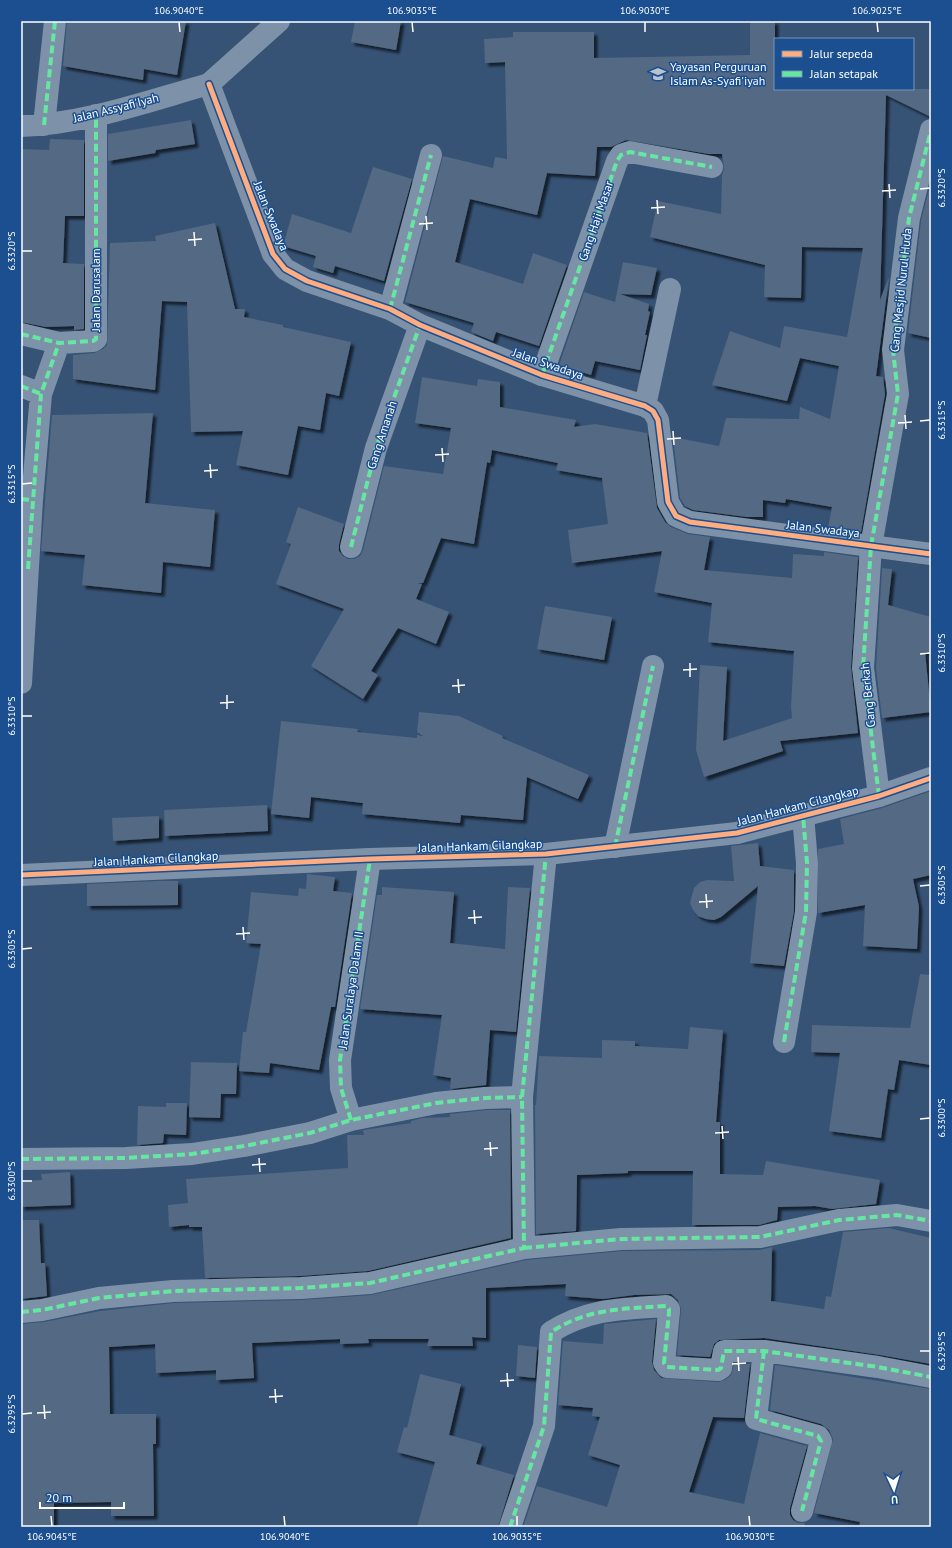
<svg xmlns="http://www.w3.org/2000/svg" width="952" height="1548" font-family="'PT Sans',sans-serif">
  <style>
    .building { fill: #526984; filter: url(#shadow) }
    .lines { fill: none; stroke-linecap: round; stroke-linejoin: round }
    .minor { stroke: #7d92a8; stroke-width: 22 }
    .tertiary { stroke: #7d92a8; stroke-width: 22 }
    .quiet { stroke: #66e7a1; stroke-width: 4; stroke-dasharray: 8 4; stroke-linecap: butt }
    .cycleway-casing { stroke: #1b4f8f; stroke-width: 8 }
    .cycleway { stroke: #ffac80; stroke-width: 5 }
    .ticks { fill: none; stroke: #fff; stroke-width: 1.5 }
    .labels { text-anchor: middle; stroke-width: 3; stroke-linejoin: round; paint-order: stroke }
    .poi-label { font-size: 12px; fill: #fff; stroke: #1b4f8f; text-anchor: start }
    .street-label { font-size: 12px; fill: #fff; stroke: #1b4f8f }
    .neatline { fill: none; stroke: #fff; stroke-width: 1.5 }
    .ticks-label { font-size: 10px; text-anchor: middle; fill: #fff }
  </style>
  <defs>
    <filter id="shadow"><feDropShadow dx="3.5" dy="3.5" stdDeviation="1" flood-color="#0009"/></filter>
  </defs>
  <rect width="100%" height="100%" fill="#365274"/>
  <!-- building -->
  <path class="building" d="M 67,21 L 186,21 L 177,75 L 144,69 L 143,80 L 63,66 Z
    M 355,21 L 401,21 L 396,50 L 351,42 Z
    M 750,21 L 775,21 L 775,89 L 931,89 L 931,117 L 886,95 L 880,300 L 889,277 L 876,376 L 883,377 L 885,394 L 861,532 L 828,528 L 832,507 L 786,499 L 785,503 L 763,500 L 763,517 L 747,517 L 693,510 L 685,506 L 680,498 L 673,437 L 719,446 L 726,418 L 799,419 L 800,407 L 830,419 L 839,366 L 800,358 L 787,401 L 712,385 L 730,331 L 780,348 L 784,326 L 847,337 L 863,248 L 802,247 L 801,298 L 764,297 L 765,265 L 650,237 L 658,201 L 721,214 L 722,175 L 724,169 L 722,154 L 709,154 L 626,140 L 611,147 L 597,147 L 595,176 L 547,173 L 537,215 L 470,199 L 455,262 L 523,284 L 533,253 L 567,265 L 539,346 L 496,332 L 493,341 L 471,332 L 474,323 L 405,302 L 443,156 L 493,168 L 495,157 L 507,159 L 505,62 L 485,63 L 484,39 L 513,37 L 513,32 L 594,32 L 594,58 L 750,55 Z
    M 191,120 L 195,144 L 156,150 L 155,153 L 108,161 L 108,134 Z
    M 50,139 L 84,140 L 84,216 L 65,216 L 63,263 L 84,264 L 84,329 L 74,330 L 74,326 L 46,327 L 21,322 L 21,149 L 49,150 Z
    M 373,167 L 412,179 L 384,281 L 335,266 L 333,273 L 313,267 L 316,256 L 283,246 L 292,214 L 351,233 Z
    M 931,182 L 931,338 L 908,333 L 921,220 Z
    M 215,223 L 235,309 L 245,309 L 244,317 L 283,325 L 283,327 L 351,342 L 339,396 L 326,393 L 320,430 L 298,426 L 288,475 L 236,465 L 243,431 L 191,432 L 187,302 L 162,301 L 155,390 L 73,379 L 73,355 L 94,353 L 103,349 L 107,345 L 110,243 L 156,241 L 155,236 Z
    M 623,262 L 657,268 L 651,295 L 620,294 L 649,304 L 648,311 L 650,312 L 645,335 L 647,335 L 640,370 L 595,361 L 591,375 L 559,365 L 584,292 L 615,302 Z
    M 422,377 L 477,386 L 478,379 L 500,382 L 500,407 L 576,420 L 574,427 L 595,424 L 647,433 L 657,508 L 665,522 L 671,527 L 688,534 L 710,537 L 704,570 L 792,578 L 793,554 L 824,556 L 824,552 L 858,557 L 851,667 L 858,733 L 780,741 L 783,751 L 704,777 L 696,750 L 700,665 L 727,667 L 723,741 L 792,718 L 791,707 L 794,651 L 708,642 L 712,603 L 654,592 L 662,551 L 572,563 L 568,530 L 608,524 L 602,478 L 556,470 L 558,463 L 492,450 L 490,463 L 487,462 L 474,544 L 441,538 L 423,583 L 417,583 L 422,584 L 416,599 L 449,612 L 436,644 L 398,628 L 371,671 L 378,675 L 363,699 L 311,666 L 344,609 L 276,584 L 291,544 L 286,542 L 298,507 L 344,524 L 339,544 L 339,551 L 343,556 L 348,559 L 354,559 L 360,556 L 363,550 L 384,466 L 443,474 L 451,428 L 415,423 Z
    M 153,413 L 145,503 L 215,510 L 210,567 L 163,562 L 161,593 L 82,585 L 85,555 L 41,551 L 52,415 Z
    M 882,568 L 892,569 L 888,605 L 931,617 L 931,654 L 925,652 L 931,712 L 882,718 L 876,668 Z
    M 545,606 L 612,617 L 604,660 L 537,649 Z
    M 419,712 L 459,716 L 503,736 L 502,738 L 589,775 L 578,799 L 527,777 L 523,820 L 461,815 L 460,823 L 362,814 L 363,803 L 311,797 L 309,818 L 271,814 L 281,721 L 358,729 L 357,732 L 417,738 L 417,735 L 423,736 L 417,732 Z
    M 931,791 L 931,875 L 913,879 L 919,907 L 917,949 L 863,946 L 865,905 L 818,913 L 818,849 L 844,844 L 840,819 L 882,808 Z
    M 267,805 L 268,831 L 165,836 L 164,810 Z
    M 159,816 L 159,838 L 113,841 L 112,818 Z
    M 758,843 L 760,866 L 794,870 L 794,911 L 784,966 L 750,963 L 758,886 L 721,917 L 714,920 L 706,919 L 698,916 L 693,910 L 690,903 L 694,888 L 700,882 L 707,880 L 734,881 L 731,846 Z
    M 307,874 L 335,877 L 333,891 L 352,893 L 335,1007 L 331,1007 L 319,1070 L 270,1063 L 269,1073 L 239,1071 L 243,1032 L 246,1032 L 261,944 L 246,943 L 251,892 L 298,896 L 299,888 L 306,889 Z
    M 157,881 L 178,881 L 178,905 L 87,906 L 87,884 Z
    M 382,887 L 454,892 L 450,943 L 505,949 L 508,887 L 530,888 L 516,1032 L 490,1030 L 486,1085 L 450,1089 L 451,1078 L 433,1075 L 442,1015 L 360,1009 L 377,895 L 382,895 Z
    M 920,974 L 931,975 L 931,1065 L 899,1060 L 894,1090 L 888,1089 L 881,1138 L 829,1131 L 840,1053 L 811,1052 L 812,1025 L 910,1028 Z
    M 690,1027 L 723,1030 L 716,1122 L 720,1122 L 720,1174 L 763,1175 L 766,1161 L 880,1180 L 876,1204 L 832,1209 L 815,1206 L 778,1207 L 777,1220 L 759,1225 L 692,1225 L 693,1171 L 628,1171 L 628,1173 L 577,1175 L 576,1231 L 536,1234 L 535,1105 L 536,1105 L 539,1056 L 602,1058 L 602,1040 L 635,1041 L 635,1046 L 688,1049 Z
    M 191,1062 L 237,1063 L 236,1094 L 221,1094 L 220,1118 L 189,1117 Z
    M 166,1103 L 187,1103 L 186,1135 L 164,1134 L 163,1143 L 137,1145 L 138,1106 L 166,1107 Z
    M 486,1110 L 510,1110 L 511,1238 L 368,1271 L 300,1276 L 205,1278 L 202,1227 L 189,1227 L 189,1225 L 169,1227 L 168,1205 L 188,1203 L 186,1179 L 348,1168 L 347,1135 L 364,1135 L 363,1130 L 411,1123 L 411,1121 L 422,1118 L 450,1117 L 450,1114 Z
    M 70,1172 L 71,1205 L 21,1207 L 21,1181 L 42,1180 L 41,1174 Z
    M 21,1220 L 39,1220 L 41,1263 L 45,1263 L 47,1296 L 21,1299 Z
    M 889,1228 L 931,1238 L 931,1364 L 880,1355 L 764,1338 L 719,1340 L 714,1344 L 710,1357 L 677,1355 L 681,1309 L 678,1300 L 671,1294 L 634,1295 L 603,1299 L 565,1296 L 566,1284 L 486,1288 L 486,1338 L 472,1337 L 473,1346 L 427,1346 L 429,1339 L 368,1339 L 369,1343 L 340,1344 L 340,1339 L 252,1343 L 254,1378 L 216,1380 L 216,1370 L 156,1373 L 155,1344 L 109,1347 L 110,1414 L 156,1414 L 156,1444 L 153,1444 L 154,1516 L 111,1516 L 111,1502 L 54,1503 L 54,1527 L 21,1527 L 21,1324 L 44,1322 L 100,1311 L 174,1303 L 301,1300 L 371,1295 L 526,1260 L 622,1251 L 760,1250 L 772,1247 L 771,1301 L 824,1309 L 826,1296 L 831,1297 L 843,1232 Z
    M 656,1319 L 652,1362 L 654,1370 L 661,1378 L 718,1382 L 725,1380 L 731,1375 L 734,1364 L 750,1364 L 744,1418 L 713,1417 L 689,1492 L 744,1504 L 760,1433 L 807,1446 L 790,1508 L 790,1515 L 793,1520 L 798,1523 L 805,1523 L 804,1527 L 523,1527 L 537,1486 L 607,1507 L 620,1465 L 588,1455 L 600,1417 L 592,1416 L 593,1408 L 558,1405 L 563,1341 L 603,1344 L 604,1324 Z
    M 518,1345 L 537,1347 L 535,1378 L 516,1376 Z
    M 775,1365 L 931,1389 L 931,1527 L 859,1527 L 860,1522 L 814,1513 L 833,1439 L 829,1430 L 821,1424 L 770,1410 Z
    M 420,1374 L 461,1384 L 449,1435 L 482,1444 L 476,1464 L 514,1475 L 498,1527 L 417,1527 L 435,1462 L 397,1452 L 404,1427 L 407,1428 Z"/>
  <g class="lines">
    <!-- minor -->
    <path class="minor" d="M 44,125 L 55,21
      M 21,126 C 85,124 148,101 209,84
      M 390,309 L 431,155
      M 21,334 L 59,343 L 93,341 L 96,339 L 96,115
      M 542,375 L 617,161 L 621,155 L 630,152 L 712,167
      M 21,386 L 41,394
      M 645,406 L 670,289
      M 351,547 L 376,448 L 420,325
      M 21,683 L 32,500 L 41,394 L 59,343
      M 879,796 L 863,668 L 871,546 L 898,394 L 893,350 L 909,218 L 931,130
      M 615,847 L 653,666
      M 784,1042 L 806,912 L 807,863 L 803,815
      M 351,1120 L 341,1088 L 340,1060 L 370,859
      M 21,1159 L 126,1158 L 192,1154 L 244,1146 L 310,1133 L 351,1120 L 436,1103 L 485,1098 L 522,1097
      M 524,1248 L 621,1239 L 760,1237 L 839,1220 L 897,1215 L 931,1221
      M 21,1312 L 42,1310 L 99,1298 L 173,1291 L 301,1288 L 370,1283 L 524,1248 L 522,1097 L 546,854
      M 764,1351 L 756,1419 L 818,1436 L 821,1441 L 802,1511
      M 510,1527 L 544,1426 L 551,1332 C 588,1308 623,1309 666,1306 L 669,1309 L 669,1312 L 664,1363 L 667,1367 L 718,1370 L 721,1368 L 724,1351 L 764,1351 L 878,1367 L 931,1377"/>
    <!-- tertiary -->
    <path class="tertiary" d="M 279,21 L 209,84 L 273,254 L 285,269 L 307,281 L 390,309 L 420,325 L 542,375 L 645,406 L 653,411 L 658,420 L 668,502 L 676,516 L 690,522 L 931,554
      M 21,875 L 370,859 L 546,854 L 737,833 L 879,796 L 931,778"/>
    <!-- quiet -->
    <path class="quiet" d="M 44,125 L 55,21
      M 390,309 L 431,155
      M 21,334 L 59,343 L 93,341 L 96,339 L 96,115
      M 542,375 L 617,161 L 621,155 L 630,152 L 712,167
      M 21,386 L 41,394
      M 21,499 L 32,500
      M 351,547 L 376,448 L 420,325
      M 28,569 L 41,394 L 59,343
      M 879,796 L 863,668 L 871,546 L 898,394 L 893,350 L 909,218 L 931,130
      M 615,847 L 653,666
      M 784,1042 L 806,912 L 807,863 L 803,815
      M 351,1120 L 341,1088 L 340,1060 L 370,859
      M 21,1159 L 126,1158 L 192,1154 L 244,1146 L 310,1133 L 351,1120 L 436,1103 L 485,1098 L 522,1097
      M 524,1248 L 621,1239 L 760,1237 L 839,1220 L 897,1215 L 931,1221
      M 21,1312 L 42,1310 L 99,1298 L 173,1291 L 301,1288 L 370,1283 L 524,1248 L 522,1097 L 546,854
      M 764,1351 L 756,1419 L 818,1436 L 821,1441 L 802,1511
      M 510,1527 L 544,1426 L 551,1332 C 588,1308 623,1309 666,1306 L 669,1309 L 669,1312 L 664,1363 L 667,1367 L 718,1370 L 721,1368 L 724,1351 L 764,1351 L 878,1367 L 931,1377"/>
    <defs>
      <path id="cycleway" d="M 209,84 L 273,254 L 285,269 L 307,281 L 390,309 L 420,325 L 542,375 L 645,406 L 653,411 L 658,420 L 668,502 L 676,516 L 690,522 L 931,554
        M 21,875 L 370,859 L 546,854 L 737,833 L 879,796 L 931,778"/>
    </defs>
    <!-- cycleway casing -->
    <use href="#cycleway" class="cycleway-casing"/>
    <!-- cycleway -->
    <use href="#cycleway" class="cycleway"/>
  </g>
  <!-- ticks -->
  <path class="ticks" d="M 179,22 L 180,32M 412,22 L 413,32M 645,22 L 645,32M 877,22 L 878,32M 889,184 L 890,198M 920,189 L 930,188M 882,191 L 896,190M 657,200 L 658,214M 651,208 L 665,207M 426,216 L 427,230M 419,224 L 433,223M 194,232 L 195,246M 188,240 L 202,239M 22,251 L 32,251M 905,415 L 906,429M 920,421 L 930,420M 898,423 L 912,422M 673,431 L 674,445M 667,439 L 681,438M 442,448 L 443,462M 435,455 L 449,454M 210,464 L 211,478M 204,471 L 218,470M 22,484 L 32,483M 920,654 L 930,653M 690,663 L 690,677M 683,670 L 697,669M 458,679 L 459,693M 452,686 L 465,685M 227,695 L 227,709M 220,703 L 234,702M 22,716 L 32,716M 920,886 L 930,885M 706,894 L 707,908M 699,902 L 713,901M 474,910 L 475,924M 468,918 L 482,917M 243,927 L 244,940M 236,934 L 250,933M 22,949 L 32,948M 920,1119 L 930,1118M 722,1126 L 723,1139M 715,1133 L 729,1132M 490,1142 L 491,1156M 484,1149 L 498,1148M 259,1158 L 260,1172M 252,1165 L 266,1164M 22,1181 L 32,1181M 920,1351 L 930,1351M 738,1357 L 739,1371M 732,1364 L 746,1363M 507,1373 L 508,1387M 500,1381 L 514,1380M 275,1389 L 276,1403M 269,1397 L 283,1396M 44,1405 L 45,1419M 37,1413 L 51,1412M 22,1414 L 32,1413M 51,1516 L 52,1526M 284,1516 L 285,1526M 517,1516 L 517,1526M 749,1516 L 750,1526"/>
  <!-- icons -->
  <defs>
    <symbol id="school-bare" viewBox="-9 -9 18 18"><path d="M0-5L7-2L0 1L-7-2ZM-4 1L0 2.5L4 1V4Q0 6-4 4Z" fill="#b9c2ce" stroke="#1b4f8f" stroke-width="2.5" paint-order="stroke"/></symbol>
  </defs>
  <g fill-rule="evenodd">
    <use href="#school-bare" x="647" y="63" width="22" height="22"/>
  </g>
  <g class="labels">
    <!-- poi labels -->
    <g class="poi-label">
      <text x="670" y="71">Yayasan Perguruan<tspan x="670" dy="14">Islam As-Syafi'iyah</tspan></text>
    </g>
    <!-- street labels -->
    <g class="street-label">
      <text transform="translate(116 108) rotate(-14)" y="4">Jalan Assyafi'Iyah</text>
      <text transform="translate(271 216) rotate(68)" y="4">Jalan Swadaya</text>
      <text transform="translate(596 221) rotate(-71)" y="4">Gang Haji Masar</text>
      <text transform="translate(96 290) rotate(-90)" y="4">Jalan Darusalam</text>
      <text transform="translate(901 290) rotate(-84)" y="4">Gang Mesjid Nurul Huda</text>
      <text transform="translate(548 364) rotate(19)" y="4">Jalan Swadaya</text>
      <text transform="translate(382 435) rotate(-72)" y="4">Gang Amanah</text>
      <text transform="translate(823 529) rotate(7)" y="4">Jalan Swadaya</text>
      <text transform="translate(868 695) rotate(-96)" y="4">Gang Berkah</text>
      <text transform="translate(798 806) rotate(-15)" y="4">Jalan Hankam Cilangkap</text>
      <text transform="translate(480 846) rotate(-2)" y="4">Jalan Hankam Cilangkap</text>
      <text transform="translate(156 859) rotate(-3)" y="4">Jalan Hankam Cilangkap</text>
      <text transform="translate(351 990) rotate(-82)" y="4">Jalan Suralaya Dalam II</text>
    </g>
  </g>
  <!-- border -->
  <rect width="952" height="1548" fill="none" stroke="#1b4f8f" stroke-width="44"/>
  <!-- legend -->
  <rect x="774" y="38" width="140" height="52" fill="#1b4f8f" stroke="#7695bc"/>
  <rect x="782" y="51" width="20" height="6" fill="#ffac80" stroke="#7695bc"/>
  <text x="810" y="58" font-size="12" fill="#ffffff">Jalur sepeda</text>
  <rect x="782" y="71" width="20" height="6" fill="#66e7a1" stroke="#7695bc"/>
  <text x="810" y="78" font-size="12" fill="#ffffff">Jalan setapak</text>
  <!-- north arrow -->
  <g transform="translate(894 1490) rotate(176)" stroke="#1b4f8f" stroke-width="3" paint-order="stroke">
  <path d="M0-3L7 15L0 10L-7 15Z" fill="#ffffff"/>
  <text y="-6" font-size="11" font-weight="bold" text-anchor="middle" fill="#ffffff">U</text>
  </g>
  <!-- scale -->
  <path d="M40 1502v6h84v-6" fill="none" stroke="#ffffff" stroke-width="2"/>
  <text x="46" y="1502" font-size="12" fill="#ffffff" stroke="#1b4f8f" stroke-width="3" paint-order="stroke">20 m</text>
  <rect x="22" y="22" width="908" height="1504" class="neatline"/>
  <g class="ticks-label">
    <text x="179" y="14">106.9040°E</text>
    <text x="412" y="14">106.9035°E</text>
    <text x="645" y="14">106.9030°E</text>
    <text x="877" y="14">106.9025°E</text>
    <text transform="translate(941 188) rotate(-90)" y="4">6.3320°S</text>
    <text transform="translate(11 251) rotate(-90)" y="4">6.3320°S</text>
    <text transform="translate(941 420) rotate(-90)" y="4">6.3315°S</text>
    <text transform="translate(11 484) rotate(-90)" y="4">6.3315°S</text>
    <text transform="translate(941 653) rotate(-90)" y="4">6.3310°S</text>
    <text transform="translate(11 716) rotate(-90)" y="4">6.3310°S</text>
    <text transform="translate(941 885) rotate(-90)" y="4">6.3305°S</text>
    <text transform="translate(11 949) rotate(-90)" y="4">6.3305°S</text>
    <text transform="translate(941 1118) rotate(-90)" y="4">6.3300°S</text>
    <text transform="translate(11 1181) rotate(-90)" y="4">6.3300°S</text>
    <text transform="translate(941 1351) rotate(-90)" y="4">6.3295°S</text>
    <text transform="translate(11 1414) rotate(-90)" y="4">6.3295°S</text>
    <text x="52" y="1540">106.9045°E</text>
    <text x="285" y="1540">106.9040°E</text>
    <text x="517" y="1540">106.9035°E</text>
    <text x="750" y="1540">106.9030°E</text>
  </g>
</svg>
